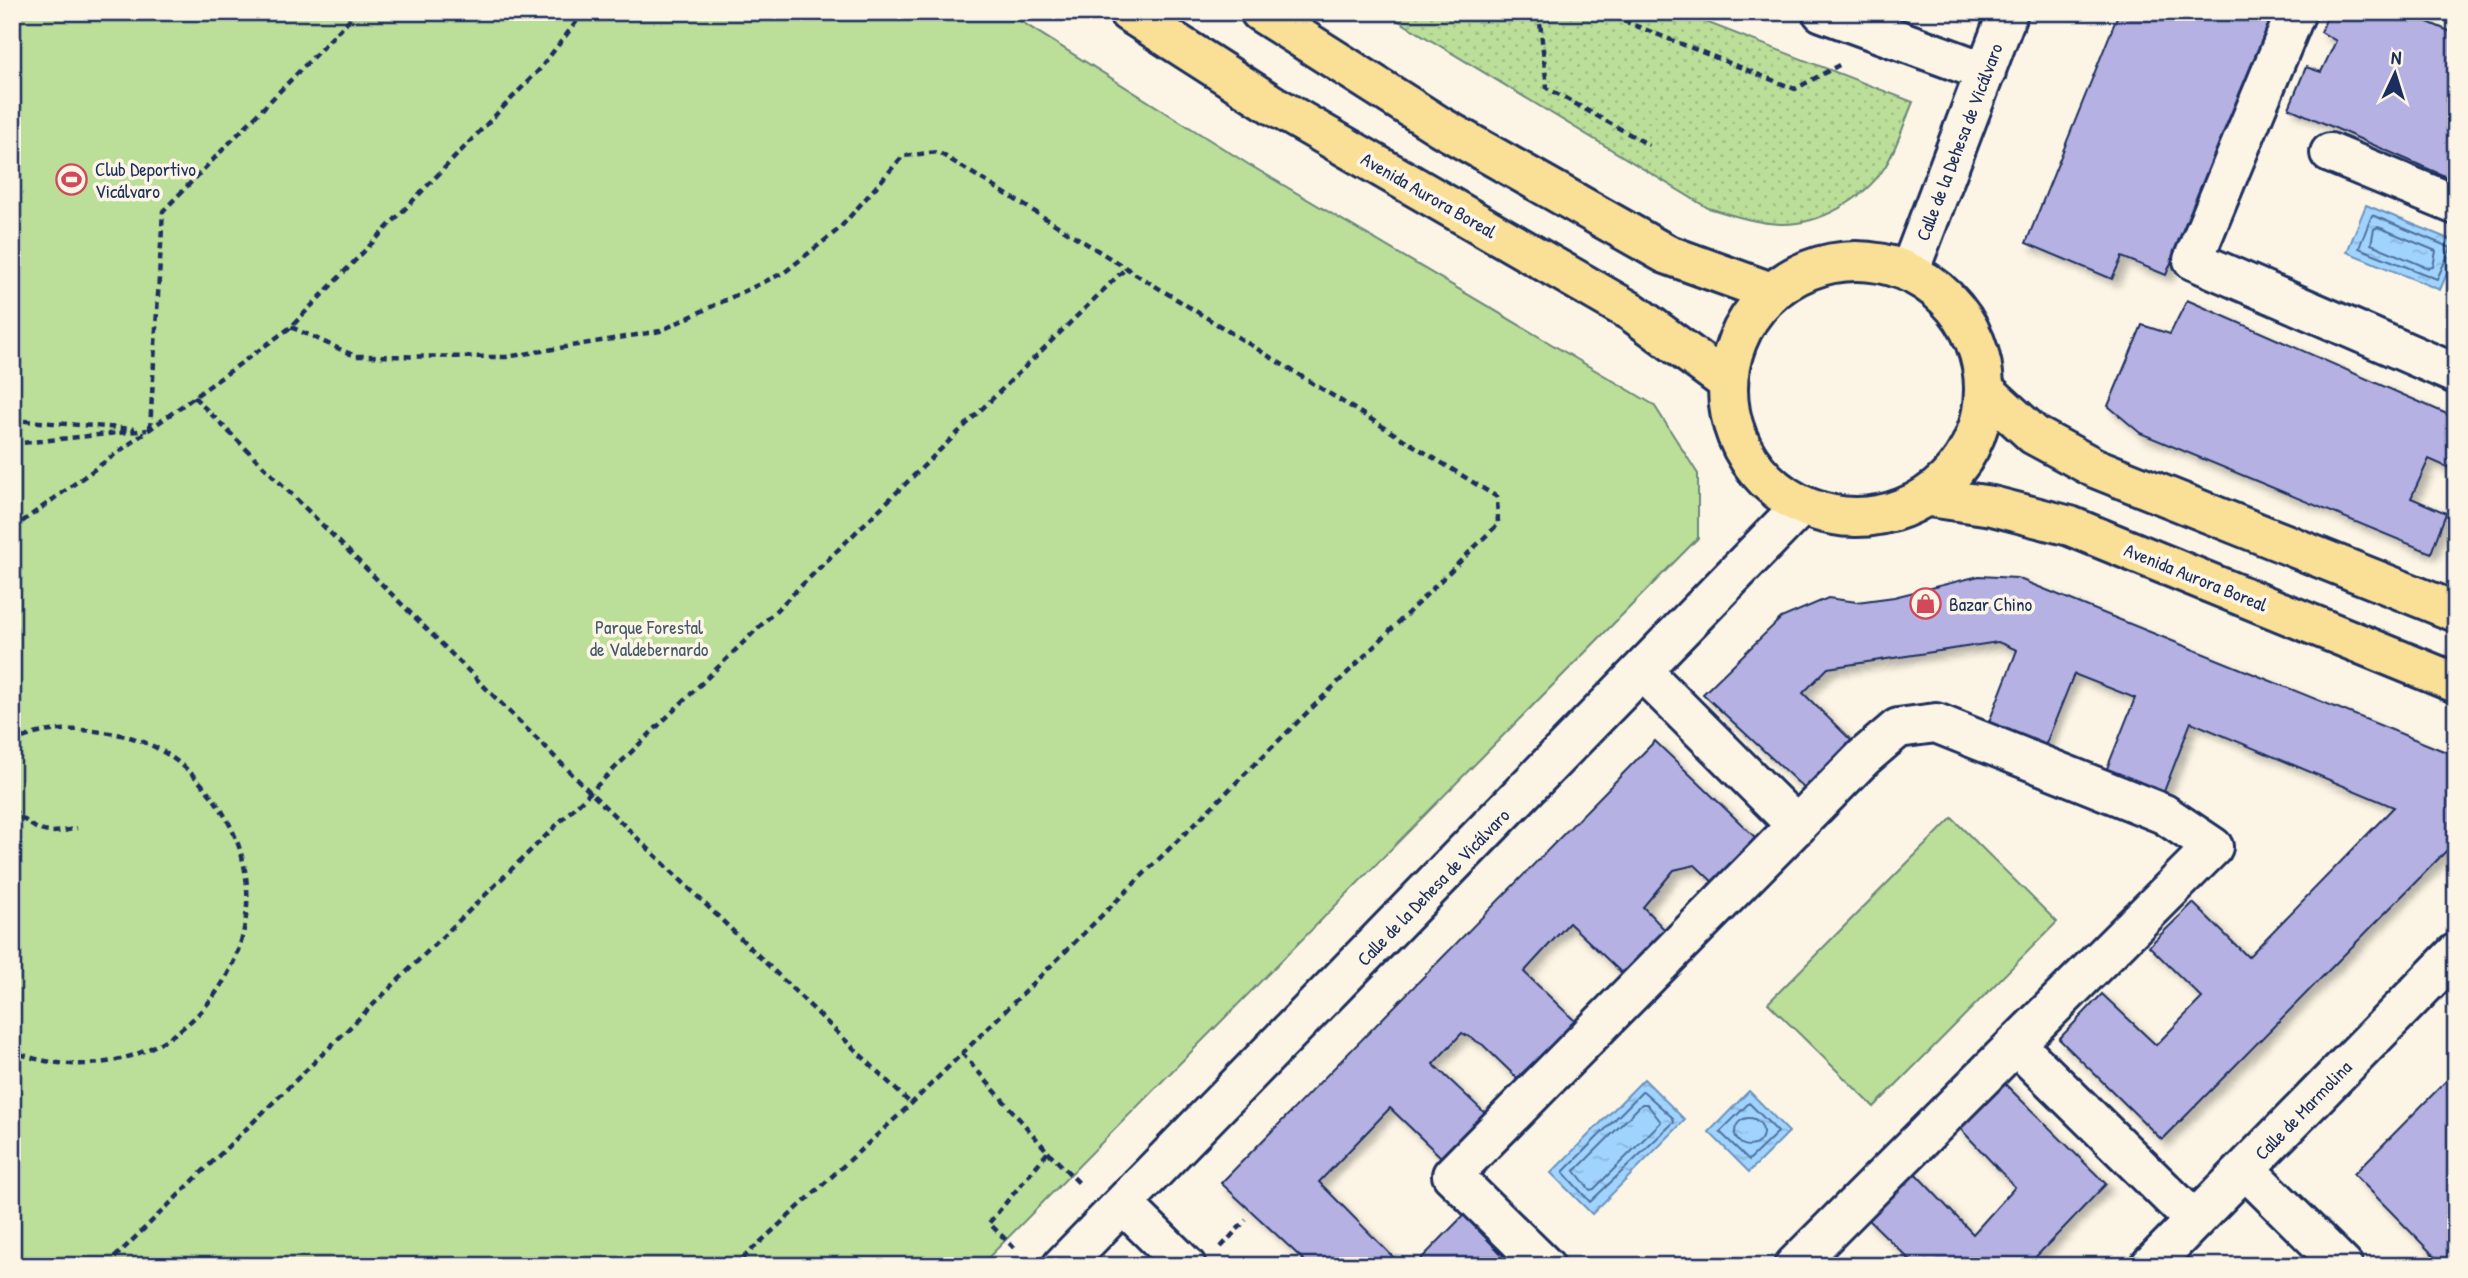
<svg xmlns="http://www.w3.org/2000/svg" width="2468" height="1278" font-family="'Patrick Hand',sans-serif">
  <style>
    .park { fill: #bbde98; stroke: #6b867b; stroke-width: 2 }
    .garden { fill: url(#garden-dots); stroke: #6b867b; stroke-width: 2 }
    .water { fill: url(#water-ripples); stroke: #6b92be; stroke-width: 2 }
    .lines { fill: none; stroke-linecap: round; stroke-linejoin: round }
    .shore { stroke: #50719e; stroke-width: 2 }
    .building { fill: #b5b1e2; stroke: #1b2f5e; stroke-width: 2; filter: url(#shadow) }
    .minor-casing { stroke: #1b2f5e; stroke-width: 44 }
    .major-casing { stroke: #1b2f5e; stroke-width: 44 }
    .path { stroke: #1b2f5e; stroke-width: 4.5; stroke-dasharray: 7 5; stroke-linecap: butt }
    .minor { stroke: #fcf5e5; stroke-width: 38 }
    .major { stroke: #fadf96; stroke-width: 38 }
    .labels { text-anchor: middle; stroke-width: 7; stroke-linejoin: round; paint-order: stroke }
    .street-label { font-size: 19px; fill: #1b2f5e; stroke: #fcf5e5 }
    .poi-label { font-size: 19px; fill: #1b2f5e; stroke: #fcf5e5; text-anchor: start }
    .park-label { font-size: 19px; fill: #435b6c; stroke: #fcf5e5 }
  </style>
  <defs>
    <pattern id="garden-dots" width="8" height="8" patternUnits="userSpaceOnUse" patternTransform="scale(1.75)"><rect width="8" height="8" fill="#bbde98"/><path d="M2 2h.1M6 6h.1" fill="none" stroke="#a0bf85" stroke-width="1.8" stroke-linecap="round"/></pattern>
    <pattern id="water-ripples" width="26" height="14" patternUnits="userSpaceOnUse" patternTransform="scale(1.75)"><rect width="26" height="14" fill="#a0d4fe"/><path d="M2 4q2-2 4 0t4 0M15 11q2-2 4 0t4 0" fill="none" stroke="#89b6dc"/></pattern>
    <filter id="shadow"><feDropShadow dx="6" dy="6" stdDeviation="3.5" flood-color="#0004"/></filter>
  </defs>
  <rect width="100%" height="100%" fill="#fcf5e5"/>
  <filter id="ink" filterUnits="userSpaceOnUse"><feTurbulence type="fractalNoise" baseFrequency=".0143" numOctaves="2"/><feDisplacementMap in="SourceGraphic" scale="14" xChannelSelector="R" yChannelSelector="G"/><feConvolveMatrix kernelMatrix="1 2 1 2 8 2 1 2 1" color-interpolation-filters="sRGB"/></filter>
  <g filter="url(#ink)">
    <!-- park -->
    <path class="park" d="M 12,12 L 1006,12 L 1248,164 L 1654,405 L 1698,474 L 1698,538 L 980,1266 L 12,1266 Z
      M 1952,818 L 2057,922 L 1874,1107 L 1768,1003 Z"/>
    <!-- garden -->
    <path class="garden" d="M 1384,12 L 1680,12 L 1913,102 C 1904,123 1897,148 1885,167 C 1864,199 1820,225 1781,224 C 1755,223 1732,215 1708,208 Z"/>
    <!-- water -->
    <path class="water" d="M 2366,205 L 2456,242 L 2456,252 L 2440,290 L 2347,252 Z
      M 1644,1079 L 1685,1120 L 1592,1214 L 1551,1173 Z
      M 1749,1091 L 1789,1132 L 1749,1172 L 1709,1132 Z"/>
    <g class="lines">
      <!-- shore -->
      <path class="shore" d="M 2372,215 L 2451,248 L 2437,279 L 2359,248 Z
        M 2378,227 L 2436,251 L 2433,267 L 2428,268 L 2371,244 L 2374,229 Z
        M 1643,1091 L 1673,1118 L 1674,1122 L 1590,1202 L 1563,1172 Z
        M 1749,1103 L 1778,1132 L 1749,1160 L 1720,1132 Z
        M 1642,1104 L 1647,1104 L 1661,1122 L 1594,1189 L 1590,1190 L 1575,1171 Z
        M1735 1132a14 14 0 1 1 28 0a14 14 0 1 1-28 0Z"/>
    </g>
    <!-- building -->
    <path class="building" d="M 2119,12 L 2275,12 L 2166,275 L 2122,257 L 2112,279 L 2026,243 Z
      M 2329,12 L 2404,12 L 2456,34 L 2456,181 L 2289,108 L 2306,67 L 2321,72 L 2336,41 L 2321,32 Z
      M 2187,300 L 2456,418 L 2456,471 L 2429,459 L 2411,498 L 2446,513 L 2431,553 L 2140,433 L 2108,406 L 2142,325 L 2170,334 Z
      M 1979,576 L 2017,578 L 2456,756 L 2456,841 L 2162,1140 L 2059,1039 L 2102,994 L 2156,1045 L 2202,998 L 2149,946 L 2193,903 L 2248,957 L 2394,807 L 2191,722 L 2163,794 L 2106,771 L 2135,698 L 2074,674 L 2045,746 L 1989,722 L 2017,650 L 1998,642 L 1828,668 L 1803,693 L 1858,747 L 1808,792 L 1703,694 L 1781,618 L 1828,598 L 1857,602 L 1894,597 Z
      M 1655,741 L 1761,843 L 1718,887 L 1695,865 L 1674,870 L 1643,907 L 1667,932 L 1625,976 L 1569,923 L 1524,972 L 1576,1022 L 1517,1078 L 1483,1045 L 1462,1033 L 1433,1064 L 1485,1113 L 1443,1159 L 1390,1108 L 1319,1182 L 1402,1266 L 1310,1266 L 1221,1183 Z
      M 2456,1071 L 2456,1142 L 2453,1145 L 2456,1148 L 2456,1266 L 2444,1266 L 2354,1174 Z
      M 2001,1080 L 2106,1184 L 2027,1266 L 1916,1266 L 1866,1217 L 1912,1170 L 1973,1234 L 2015,1187 L 1956,1124 Z
      M 1464,1215 L 1510,1263 L 1506,1266 L 1414,1266 Z"/>
    <g class="lines">
      <defs>
        <path id="minor" d="M 1822,12 L 1986,72
          M 2296,12 L 2193,260 L 2456,374
          M 2330,153 L 2456,205
          M 1909,272 L 2008,12
          M 1643,672 L 1797,826
          M 2016,1045 L 2194,1220
          M 2245,1169 L 2343,1266
          M 1124,1205 L 1186,1266
          M 1062,1266 L 1801,506
          M 1545,1266 L 1452,1175 L 1864,757 L 1898,728 L 1936,723 L 2164,814 L 2213,847 L 1794,1266
          M 2150,1266 L 2456,953"/>
        <path id="major" d="M 1128,12 L 1273,105 L 1632,312 L 1727,382
          M 1260,12 L 1441,127 L 1666,254 L 1771,292
          M1728 389a128 128 0 1 1 256 0a128 128 0 1 1-256 0Z
          M 1985,390 L 2034,435 L 2095,468 L 2456,612
          M 1929,497 L 1992,506 L 2070,526 L 2456,683"/>
      </defs>
      <!-- minor casing -->
      <use href="#minor" class="minor-casing"/>
      <!-- major casing -->
      <use href="#major" class="major-casing"/>
      <!-- path -->
      <path class="path" d="M 1539,12 L 1547,88 L 1649,145
        M 1601,12 L 1795,89 L 1841,64
        M 291,327 L 355,356 L 506,357 L 660,331 L 785,272 L 839,229 L 903,156 L 938,152 L 1497,497 L 1498,524 L 911,1104 L 734,1266
        M 194,397 L 590,792 L 911,1104
        M 12,420 L 135,429
        M 150,429 L 163,211 L 357,12
        M 12,444 L 147,430
        M 12,529 L 291,327 L 539,70 L 584,12
        M 12,743 C 43,726 82,728 116,734 C 151,740 181,760 204,787 C 322,922 179,1117 12,1051
        M 12,809 C 37,831 42,837 77,828
        M 962,1053 L 1048,1152 L 989,1223 L 1017,1251
        M 1048,1152 L 1082,1186
        M 1221,1247 L 1246,1220
        M 106,1266 L 1126,268"/>
      <!-- minor -->
      <use href="#minor" class="minor"/>
      <!-- major -->
      <use href="#major" class="major"/>
    </g>
  </g>
  <!-- icons -->
  <defs>
    <symbol id="stadium-ring" viewBox="-11 -11 22 22"><circle r="9.5" fill="#fcf5e5" stroke="#d1495b" stroke-width="1.5"/><path d="M0-5a6.5 5 0 1 0 0 10a6.5 5 0 1 0 0-10ZM-3.5-1.8h7v3.6h-7Z" fill="#d1495b"/></symbol>
    <symbol id="shop-ring" viewBox="-11 -11 22 22"><circle r="9.5" fill="#fcf5e5" stroke="#d1495b" stroke-width="1.5"/><path d="M-5-2.5h2.3a2.7 3.5 0 0 1 5.4 0H5L5.5 6h-11ZM-1.5-2.5h3a1.5 2.3 0 0 0-3 0Z" fill="#d1495b"/></symbol>
  </defs>
  <g fill-rule="evenodd">
    <use href="#stadium-ring" x="54" y="162" width="35" height="35"/>
    <use href="#shop-ring" x="1908" y="586" width="35" height="35"/>
  </g>
  <g class="labels">
    <!-- street labels -->
    <g class="street-label">
      <text transform="translate(1959 142) rotate(-69)" y="7">Calle de la Dehesa de Vicálvaro</text>
      <text transform="translate(1429 195) rotate(30)" y="7">Avenida Aurora Boreal</text>
      <text transform="translate(2196 577) rotate(22)" y="7">Avenida Aurora Boreal</text>
      <text transform="translate(1433 887) rotate(-46)" y="7">Calle de la Dehesa de Vicálvaro</text>
      <text transform="translate(2303 1110) rotate(-46)" y="7">Calle de Marmolina</text>
    </g>
    <!-- poi labels -->
    <g class="poi-label">
      <text x="95" y="176">Club Deportivo<tspan x="95" dy="22">Vicálvaro</tspan></text>
      <text x="1949" y="611">Bazar Chino</text>
    </g>
    <!-- park labels -->
    <g class="park-label">
      <text x="649" y="634">Parque Forestal<tspan x="649" dy="22">de Valdebernardo</tspan></text>
    </g>
  </g>
  <!-- margin -->
  <rect width="2468" height="1278" fill="none" stroke="#fcf5e5" stroke-width="42"/>
  <rect x="21" y="21" width="2426" height="1236" fill="none" stroke="#1b2f5e" stroke-width="2.5" filter="url(#ink)"/>
  <!-- north arrow -->
  <g transform="translate(2395 74) rotate(4)" stroke="#fcf5e5" stroke-width="5" paint-order="stroke">
  <path d="M0-5L12 26L0 18L-12 26Z" fill="#1b2f5e"/>
  <text y="-10" font-size="19" font-weight="bold" text-anchor="middle" fill="#1b2f5e">N</text>
  </g>
</svg>
